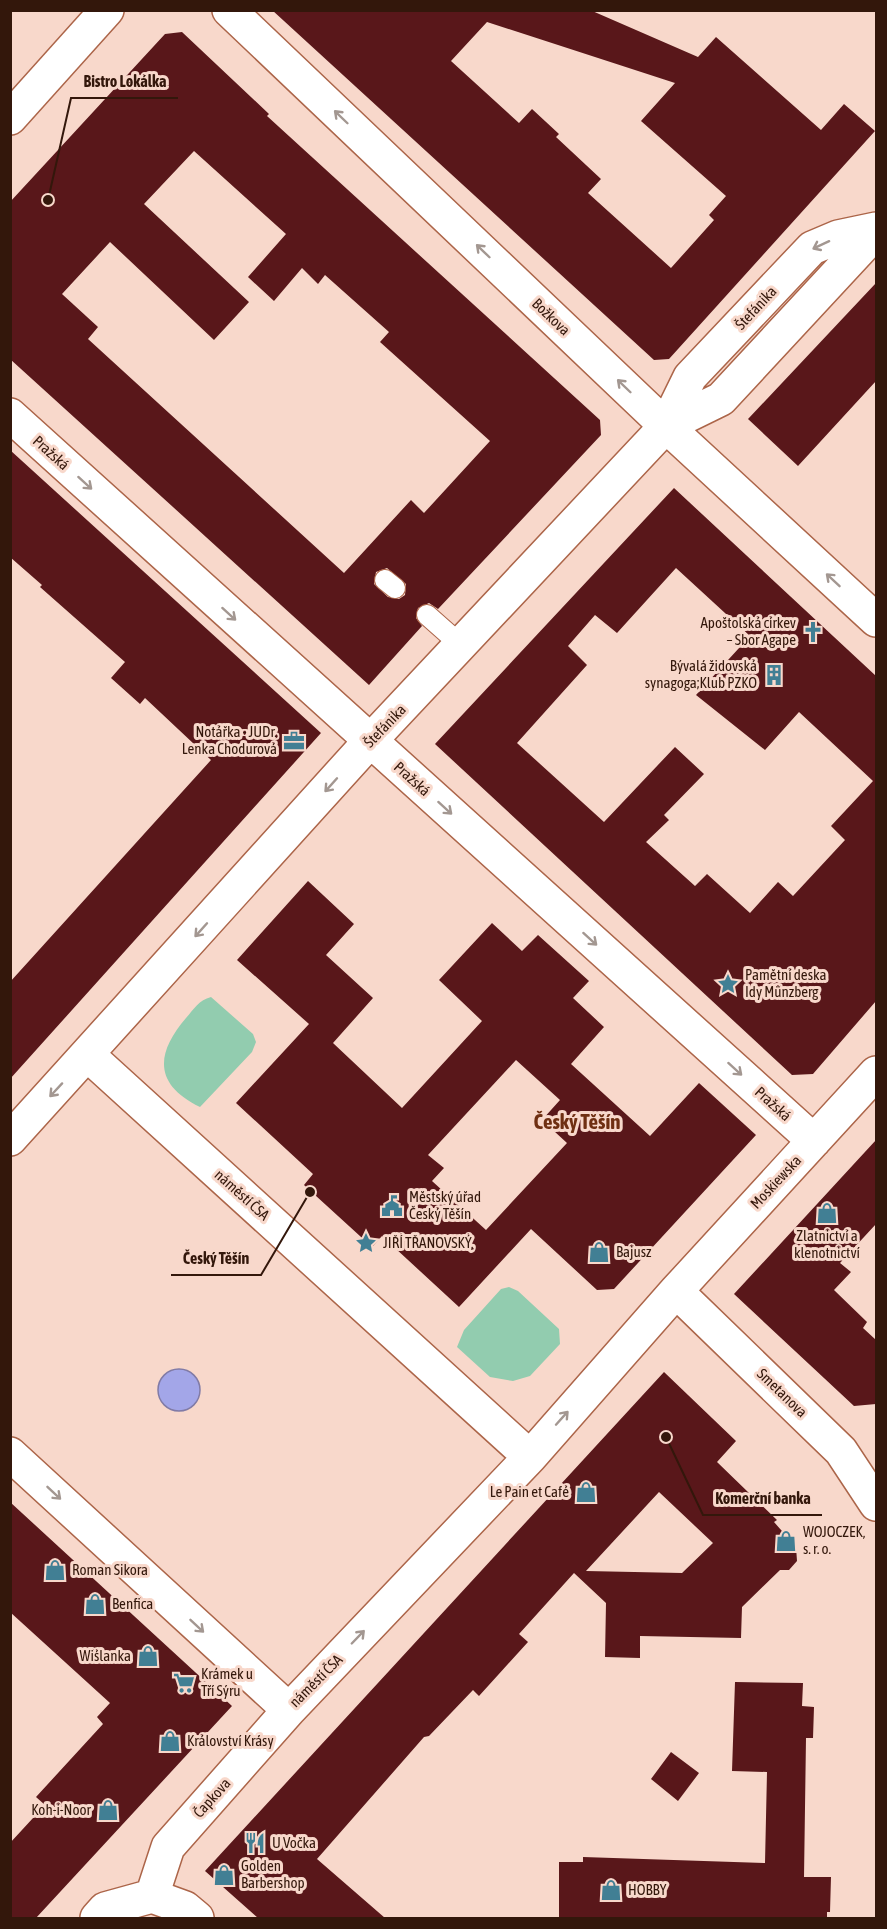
<svg xmlns="http://www.w3.org/2000/svg" width="887" height="1929" font-family="'Asap Condensed',sans-serif">
  <style>
    .green { fill: #92ccaf }
    .water { fill: #a3a6e8; stroke: #817ba6; stroke-width: 1.5 }
    .building { fill: #59171a; fill-rule: evenodd }
    .lines { fill: none; stroke-linecap: round; stroke-linejoin: round }
    .lane-casing { stroke: #ac6549; stroke-width: 22 }
    .street-casing { stroke: #ac6549; stroke-width: 36 }
    .secondary-casing { stroke: #ac6549; stroke-width: 36 }
    .lane { stroke: #fff; stroke-width: 20 }
    .street { stroke: #fff; stroke-width: 33 }
    .secondary { stroke: #fff; stroke-width: 33 }
    .oneway { stroke: #a39791 }
    .labels { text-anchor: middle; stroke-width: 6; stroke-linejoin: round; paint-order: stroke }
    .street-label { font-size: 15px; fill: #33170b; stroke: #f8d8cb }
    .poi-label { font-size: 15px; fill: #33170b; stroke: #f8d8cb; text-anchor: start }
    .district-label { font-size: 21px; font-weight: bold; fill: #6f2f12; stroke: #f8d8cb }
    .leader { fill: none; stroke: #33170b; stroke-width: 2 }
    .callout-dot { fill: #33170b; stroke: #f8d8cb; stroke-width: 2 }
    .callout-label { font-size: 16px; text-anchor: middle; font-weight: bold; fill: #33170b; stroke: #f8d8cb; stroke-width: 6; stroke-linejoin: round; paint-order: stroke }
  </style>
  <rect width="100%" height="100%" fill="#f8d8cb"/>
  <!-- green -->
  <path class="green" d="M 211,997 L 253,1034 L 256,1042 L 252,1052 L 200,1107 C 153,1084 156,1053 186,1018 C 194,1009 199,1000 211,997 Z
    M 509,1287 L 518,1291 L 559,1329 L 560,1344 L 530,1376 L 513,1381 L 490,1377 L 457,1347 L 464,1330 L 501,1289 Z"/>
  <!-- water -->
  <path class="water" d="M158 1390a21 21 0 1 1 42 0a21 21 0 1 1-42 0Z"/>
  <!-- building -->
  <path class="building" d="M 272,10 L 590,10 L 698,57 L 716,37 L 821,130 L 844,104 L 875,131 L 669,359 L 654,360 ZM 487,22 L 675,83 L 641,121 L 726,196 L 709,215 L 714,220 L 671,268 L 588,193 L 601,179 L 556,137 L 559,134 L 532,109 L 519,123 L 451,61 Z
    M 182,32 L 269,114 L 267,116 L 600,420 L 601,435 L 438,609 L 429,603 L 418,608 L 416,618 L 422,626 L 369,685 L 10,359 L 10,202 L 165,34 ZM 194,151 L 286,234 L 248,277 L 274,301 L 302,268 L 318,284 L 325,275 L 389,332 L 380,342 L 490,441 L 424,513 L 411,500 L 344,573 L 88,339 L 98,327 L 62,294 L 110,242 L 214,340 L 249,302 L 144,204 ZM 387,568 L 406,584 L 405,595 L 399,599 L 388,597 L 374,584 L 376,572 Z
    M 876,283 L 876,381 L 798,466 L 748,419 Z
    M 10,450 L 321,733 L 10,1079 L 10,982 L 211,760 L 145,698 L 140,704 L 111,678 L 125,662 L 40,587 L 42,585 L 10,557 Z
    M 674,488 L 876,676 L 876,1001 L 813,1074 L 792,1075 L 435,744 ZM 676,568 L 750,636 L 696,695 L 765,750 L 799,712 L 873,781 L 831,826 L 845,840 L 793,896 L 778,882 L 750,913 L 707,874 L 695,886 L 646,842 L 669,820 L 664,815 L 704,774 L 675,747 L 604,822 L 517,743 L 587,665 L 568,646 L 595,615 L 617,633 Z
    M 308,881 L 354,924 L 326,955 L 373,998 L 333,1043 L 402,1108 L 482,1021 L 439,980 L 492,923 L 522,951 L 538,935 L 589,981 L 573,998 L 604,1027 L 571,1064 L 650,1136 L 699,1083 L 756,1135 L 614,1289 L 597,1290 L 531,1229 L 459,1307 L 382,1236 L 372,1247 L 304,1185 L 313,1174 L 236,1103 L 309,1024 L 237,960 ZM 516,1060 L 560,1100 L 542,1120 L 567,1143 L 486,1230 L 432,1181 L 444,1168 L 428,1155 Z
    M 876,1140 L 876,1224 L 840,1263 L 851,1272 L 834,1290 L 867,1322 L 863,1328 L 876,1340 L 876,1404 L 854,1406 L 734,1294 Z
    M 664,1372 L 736,1441 L 717,1462 L 777,1520 L 774,1522 L 796,1547 L 797,1561 L 789,1570 L 780,1570 L 742,1607 L 741,1638 L 640,1636 L 640,1658 L 605,1657 L 606,1603 L 574,1573 L 519,1634 L 528,1642 L 479,1696 L 473,1690 L 429,1736 L 424,1737 L 317,1859 L 385,1918 L 258,1918 L 205,1871 ZM 659,1492 L 713,1543 L 682,1573 L 586,1571 Z
    M 10,1502 L 232,1706 L 36,1918 L 10,1918 L 10,1843 L 45,1805 L 36,1797 L 103,1724 L 97,1717 L 110,1703 L 10,1612 Z
    M 735,1682 L 803,1683 L 802,1706 L 814,1707 L 813,1738 L 806,1738 L 804,1877 L 831,1877 L 830,1912 L 827,1912 L 827,1918 L 559,1918 L 559,1862 L 583,1862 L 583,1857 L 765,1863 L 767,1772 L 732,1771 Z
    M 671,1752 L 699,1773 L 678,1801 L 651,1779 Z"/>
  <g class="lines">
    <defs>
      <path id="lane" d="M 385,580 L 395,588
        M 427,615 L 462,646"/>
      <path id="street" d="M 229,10 L 666,426 L 876,620
        M 10,415 L 814,1141
        M 666,426 L 721,399 L 876,232
        M 88,1055 L 530,1457
        M 10,1139 L 370,741 L 666,426 L 690,377 L 812,248 L 838,237 L 876,229
        M 676,1291 L 841,1451 L 876,1504
        M 10,1454 L 289,1710
        M 152,1896 L 168,1847 L 289,1710 L 530,1457 L 676,1291 L 876,1073
        M 152,1896 L 185,1908 L 197,1918
        M 97,1918 L 105,1909 L 152,1896"/>
      <path id="secondary" d="M 10,118 L 107,10"/>
    </defs>
    <!-- lane casing -->
    <use href="#lane" class="lane-casing"/>
    <!-- street casing -->
    <use href="#street" class="street-casing"/>
    <!-- secondary casing -->
    <use href="#secondary" class="secondary-casing"/>
    <!-- lane -->
    <use href="#lane" class="lane"/>
    <!-- street -->
    <use href="#street" class="street"/>
    <!-- secondary -->
    <use href="#secondary" class="secondary"/>
  </g>
  <!-- one-way arrows -->
  <defs><path id="oneway-shaft" d="M-6 0H5M1.5-3L5.5 0L1.5 3" fill="none" stroke-width="1.6" stroke-linecap="round" stroke-linejoin="round" transform="scale(1.5)"/></defs>
  <g class="oneway">
    <use href="#oneway-shaft" transform="translate(341 117) rotate(-136)"/>
    <use href="#oneway-shaft" transform="translate(821 245) rotate(155)"/>
    <use href="#oneway-shaft" transform="translate(483 251) rotate(-136)"/>
    <use href="#oneway-shaft" transform="translate(624 386) rotate(-136)"/>
    <use href="#oneway-shaft" transform="translate(85 483) rotate(42)"/>
    <use href="#oneway-shaft" transform="translate(833 580) rotate(-137)"/>
    <use href="#oneway-shaft" transform="translate(229 614) rotate(42)"/>
    <use href="#oneway-shaft" transform="translate(331 785) rotate(132)"/>
    <use href="#oneway-shaft" transform="translate(445 808) rotate(42)"/>
    <use href="#oneway-shaft" transform="translate(201 930) rotate(132)"/>
    <use href="#oneway-shaft" transform="translate(590 939) rotate(42)"/>
    <use href="#oneway-shaft" transform="translate(735 1069) rotate(42)"/>
    <use href="#oneway-shaft" transform="translate(56 1090) rotate(133)"/>
    <use href="#oneway-shaft" transform="translate(562 1418) rotate(-48)"/>
    <use href="#oneway-shaft" transform="translate(54 1493) rotate(43)"/>
    <use href="#oneway-shaft" transform="translate(197 1626) rotate(43)"/>
    <use href="#oneway-shaft" transform="translate(358 1637) rotate(-46)"/>
  </g>
  <!-- icons -->
  <defs>
    <symbol id="church-bare" viewBox="-9 -9 18 18"><path d="M-1.2-6h2.4v3.5h3.3v2.4h-3.3V6h-2.4V-.1h-3.3v-2.4h3.3Z" fill="#417f94" stroke="#f8d8cb" stroke-width="2.5" paint-order="stroke"/></symbol>
    <symbol id="building-bare" viewBox="-9 -9 18 18"><path d="M-4-6H4V6H1V3H-1V6H-4ZM-2.5-4.3h1.7v1.8h-1.7ZM.8-4.3h1.7v1.8H.8ZM-2.5-1h1.7V.8h-1.7ZM.8-1h1.7V.8H.8Z" fill="#417f94" stroke="#f8d8cb" stroke-width="2.5" paint-order="stroke"/></symbol>
    <symbol id="office-bare" viewBox="-9 -9 18 18"><path d="M-6-3h4V-5.5h4V-3h4V5H-6ZM-1-4.5V-3h2v-1.5ZM-6 0V1H6V0Z" fill="#417f94" stroke="#f8d8cb" stroke-width="2.5" paint-order="stroke"/></symbol>
    <symbol id="sight-bare" viewBox="-9 -9 18 18"><path d="M0-6L1.8-2.2L6-1.7L2.9 1.2L3.7 5.4L0 3.3L-3.7 5.4L-2.9 1.2L-6-1.7L-1.8-2.2Z" fill="#417f94" stroke="#f8d8cb" stroke-width="2.5" paint-order="stroke"/></symbol>
    <symbol id="civic-bare" viewBox="-9 -9 18 18"><path d="M-.6-6.5H3V-4.5H.6V-3L4-1V1h2V6H-6V1h2V-1L-.6-3ZM-1.2 2.5V6h2.4V2.5Z" fill="#417f94" stroke="#f8d8cb" stroke-width="2.5" paint-order="stroke"/></symbol>
    <symbol id="shop-bare" viewBox="-9 -9 18 18"><path d="M-5-2.5h2.3a2.7 3.5 0 0 1 5.4 0H5L5.5 6h-11ZM-1.5-2.5h3a1.5 2.3 0 0 0-3 0Z" fill="#417f94" stroke="#f8d8cb" stroke-width="2.5" paint-order="stroke"/></symbol>
    <symbol id="supermarket-bare" viewBox="-9 -9 18 18"><path d="M-6-5.5h2.5l.6 2H6L4.5 2H-2.5L-4.4-4H-6ZM-1.5 3.2a1.3 1.3 0 1 0 .1 0ZM3 3.2a1.3 1.3 0 1 0 .1 0Z" fill="#417f94" stroke="#f8d8cb" stroke-width="2.5" paint-order="stroke"/></symbol>
    <symbol id="restaurant-bare" viewBox="-9 -9 18 18"><path d="M-5-6h1v4h1v-4h1v4h1v-4h1v5L-1.5 .5V6h-2V.5L-5-1ZM5-6V6H3V1.5H1.5Q1.5-4 5-6Z" fill="#417f94" stroke="#f8d8cb" stroke-width="2.5" paint-order="stroke"/></symbol>
  </defs>
  <g fill-rule="evenodd">
    <use href="#church-bare" x="798" y="617" width="30" height="30"/>
    <use href="#building-bare" x="759" y="660" width="30" height="30"/>
    <use href="#office-bare" x="279" y="726" width="30" height="30"/>
    <use href="#sight-bare" x="713" y="969" width="30" height="30"/>
    <use href="#civic-bare" x="377" y="1191" width="30" height="30"/>
    <use href="#shop-bare" x="812" y="1198" width="30" height="30"/>
    <use href="#sight-bare" x="351" y="1228" width="30" height="30"/>
    <use href="#shop-bare" x="584" y="1237" width="30" height="30"/>
    <use href="#shop-bare" x="571" y="1477" width="30" height="30"/>
    <use href="#shop-bare" x="771" y="1526" width="30" height="30"/>
    <use href="#shop-bare" x="40" y="1555" width="30" height="30"/>
    <use href="#shop-bare" x="80" y="1589" width="30" height="30"/>
    <use href="#shop-bare" x="133" y="1641" width="30" height="30"/>
    <use href="#supermarket-bare" x="169" y="1668" width="30" height="30"/>
    <use href="#shop-bare" x="155" y="1726" width="30" height="30"/>
    <use href="#shop-bare" x="93" y="1795" width="30" height="30"/>
    <use href="#restaurant-bare" x="240" y="1828" width="30" height="30"/>
    <use href="#shop-bare" x="209" y="1860" width="30" height="30"/>
    <use href="#shop-bare" x="596" y="1875" width="30" height="30"/>
  </g>
  <g class="labels">
    <!-- street labels -->
    <g class="street-label">
      <text transform="translate(756 308) rotate(-47)" y="5">Štefánika</text>
      <text transform="translate(551 317) rotate(44)" y="5">Božkova</text>
      <text transform="translate(51 453) rotate(42)" y="5">Pražská</text>
      <text transform="translate(385 726) rotate(-46)" y="5">Štefánika</text>
      <text transform="translate(412 779) rotate(42)" y="5">Pražská</text>
      <text transform="translate(773 1104) rotate(42)" y="5">Pražská</text>
      <text transform="translate(776 1182) rotate(-47)" y="5">Moskiewska</text>
      <text transform="translate(242 1195) rotate(42)" y="5">náměstí ČSA</text>
      <text transform="translate(782 1393) rotate(44)" y="5">Smetanova</text>
      <text transform="translate(316 1681) rotate(-45)" y="5">náměstí ČSA</text>
      <text transform="translate(212 1798) rotate(-48)" y="5">Čapkova</text>
    </g>
    <!-- poi labels -->
    <g class="poi-label">
      <text x="796" y="628" text-anchor="end">Apoštolská církev<tspan x="796" dy="17">– Sbor Agape</tspan></text>
      <text x="757" y="671" text-anchor="end">Bývalá židovská<tspan x="757" dy="17">synagoga;Klub PZKO</tspan></text>
      <text x="277" y="737" text-anchor="end">Notářka - JUDr.<tspan x="277" dy="17">Lenka Chodurová</tspan></text>
      <text x="745" y="980">Pamětní deska<tspan x="745" dy="17">Idy Münzberg</tspan></text>
      <text x="409" y="1202">Městský úřad<tspan x="409" dy="17">Český Těšín</tspan></text>
      <text x="827" y="1241" text-anchor="middle">Zlatnictví a<tspan x="827" dy="17">klenotnictví</tspan></text>
      <text x="383" y="1248">JIŘÍ TŘANOVSKÝ,</text>
      <text x="616" y="1257">Bajusz</text>
      <text x="569" y="1497" text-anchor="end">Le Pain et Café</text>
      <text x="803" y="1537">WOJOCZEK,<tspan x="803" dy="17">s. r. o.</tspan></text>
      <text x="72" y="1575">Roman Sikora</text>
      <text x="112" y="1609">Benfica</text>
      <text x="131" y="1661" text-anchor="end">Wiślanka</text>
      <text x="201" y="1679">Krámek u<tspan x="201" dy="17">Tří Sýru</tspan></text>
      <text x="187" y="1746">Království Krásy</text>
      <text x="91" y="1815" text-anchor="end">Koh-i-Noor</text>
      <text x="272" y="1848">U Vočka</text>
      <text x="241" y="1871">Golden<tspan x="241" dy="17">Barbershop</tspan></text>
      <text x="628" y="1895">HOBBY</text>
    </g>
    <!-- district labels -->
    <g class="district-label">
      <text x="577" y="1129">Český Těšín</text>
    </g>
  </g>
  <!-- callouts -->
  <path class="leader" d="M48 200L71 98H178M310 1192L261 1275H171M666 1437L703 1515H822"/>
  <g class="callout-dot">
    <circle cx="48" cy="200" r="6"/>
    <circle cx="310" cy="1192" r="6"/>
    <circle cx="666" cy="1437" r="6"/>
  </g>
  <g class="callout-label">
    <text x="125" y="87">Bistro Lokálka</text>
    <text x="216" y="1264">Český Těšín</text>
    <text x="763" y="1504">Komerční banka</text>
  </g>
  <!-- border -->
  <rect width="887" height="1929" fill="none" stroke="#33170b" stroke-width="24"/>
</svg>
